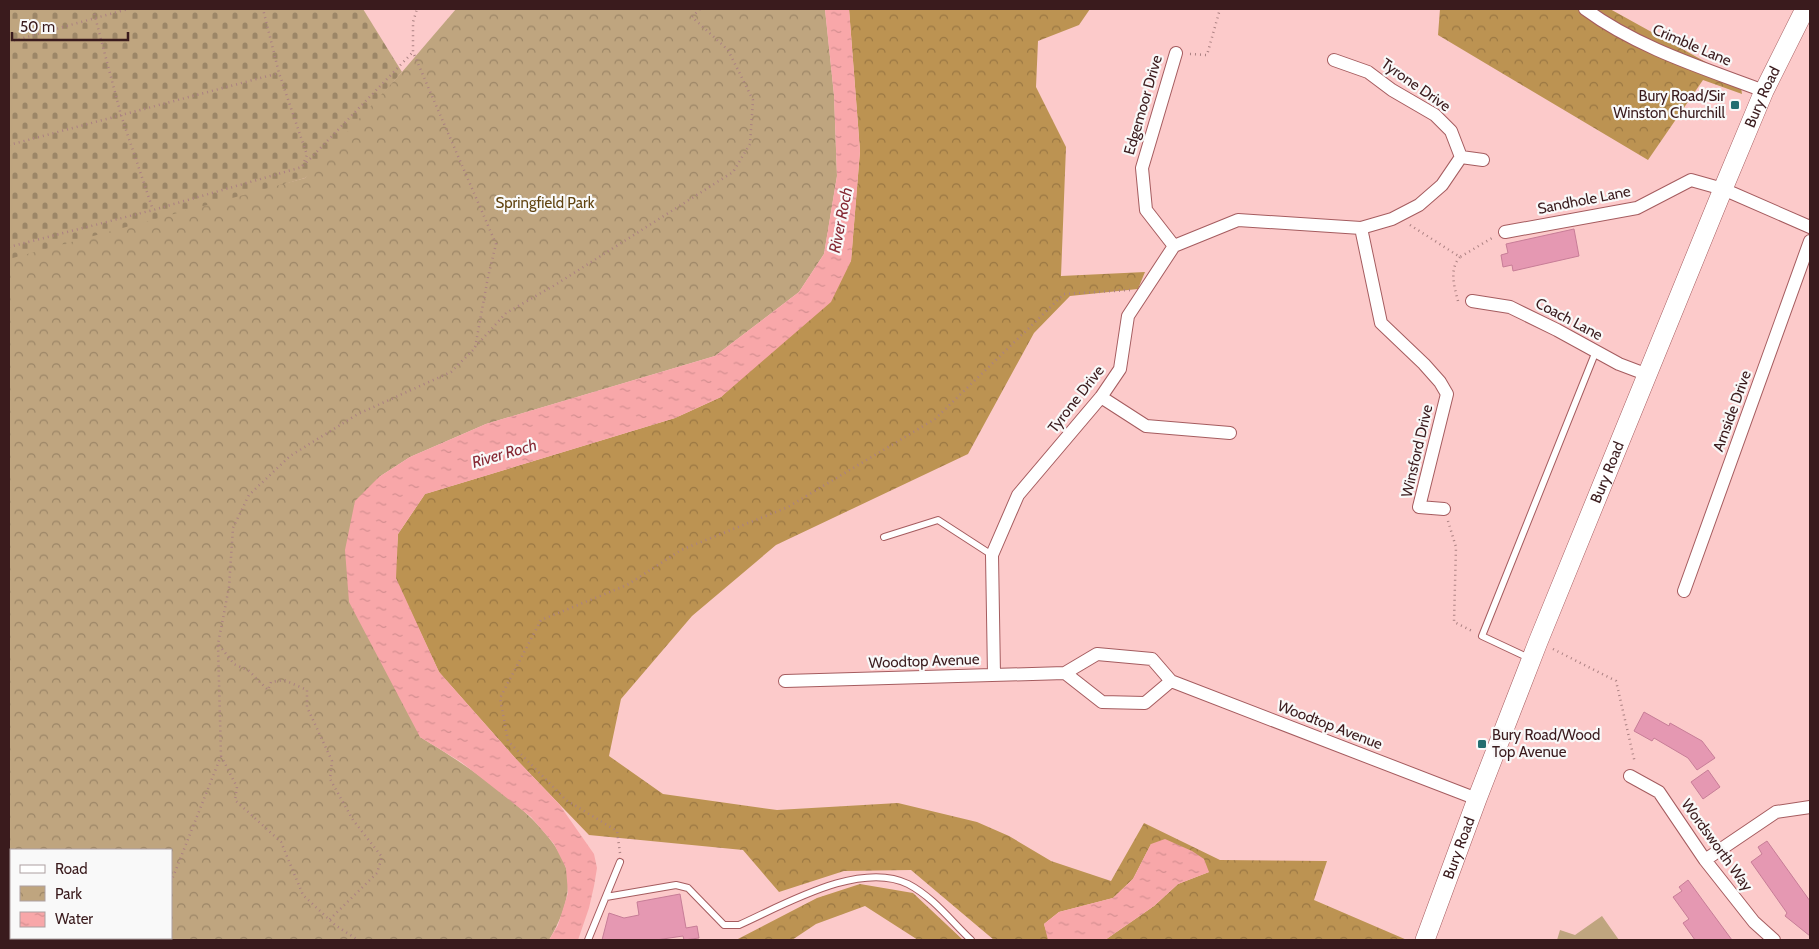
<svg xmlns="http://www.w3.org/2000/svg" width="1819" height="949" font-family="Cabin,sans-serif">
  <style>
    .grass { fill: #bfa57f }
    .forest { fill: url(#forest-crowns) }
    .cemetery { fill: url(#cemetery-stones) }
    .park { fill: url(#park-crowns); fill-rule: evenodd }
    .water { fill: url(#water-ripples) }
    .building { fill: #e598b2; stroke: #c77d97 }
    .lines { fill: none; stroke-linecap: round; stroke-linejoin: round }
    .service-casing { stroke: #a55c5f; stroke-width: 8 }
    .minor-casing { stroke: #a55c5f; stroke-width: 14 }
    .secondary-casing { stroke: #a55c5f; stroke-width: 20 }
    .path { stroke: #ab8182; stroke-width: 2.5; stroke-dasharray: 1 4; stroke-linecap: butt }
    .service { stroke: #fff; stroke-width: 6 }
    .minor { stroke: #fff; stroke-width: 12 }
    .secondary { stroke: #fff; stroke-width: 19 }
    .poi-dot { fill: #246f71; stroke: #f9f9f9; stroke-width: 2 }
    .labels { text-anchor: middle; stroke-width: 4.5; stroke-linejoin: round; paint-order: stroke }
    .street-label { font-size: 15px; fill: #3a1b1d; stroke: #f9f9f9 }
    .poi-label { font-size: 15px; fill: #3a1b1d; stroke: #f9f9f9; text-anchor: end }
    .park-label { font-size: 15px; fill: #614411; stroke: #f9f9f9 }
    .water-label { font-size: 16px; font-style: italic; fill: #872a35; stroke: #f9f9f9 }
  </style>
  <defs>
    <pattern id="forest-crowns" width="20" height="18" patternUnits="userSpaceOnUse" patternTransform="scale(1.25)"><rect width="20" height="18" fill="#bc9352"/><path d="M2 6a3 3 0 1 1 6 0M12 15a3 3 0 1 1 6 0" fill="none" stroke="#9a7743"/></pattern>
    <pattern id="cemetery-stones" width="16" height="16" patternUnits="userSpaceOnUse" patternTransform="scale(1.25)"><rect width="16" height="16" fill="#bfa57f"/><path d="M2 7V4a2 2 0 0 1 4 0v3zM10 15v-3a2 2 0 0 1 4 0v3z" fill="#9c8667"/></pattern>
    <pattern id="park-crowns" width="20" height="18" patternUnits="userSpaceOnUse" patternTransform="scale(1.25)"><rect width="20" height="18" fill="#bfa57f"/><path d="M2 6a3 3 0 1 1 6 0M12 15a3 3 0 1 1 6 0" fill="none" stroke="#9c8667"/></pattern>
    <pattern id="water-ripples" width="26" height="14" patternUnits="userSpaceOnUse" patternTransform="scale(1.25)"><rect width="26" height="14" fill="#f8a7a9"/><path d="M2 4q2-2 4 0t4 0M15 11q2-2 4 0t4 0" fill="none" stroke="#d58f91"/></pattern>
  </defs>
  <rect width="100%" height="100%" fill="#fccaca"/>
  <!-- grass -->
  <path class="grass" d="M 1602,916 L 1619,940 L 1557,940 L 1560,930 L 1575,935 Z"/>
  <!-- forest -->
  <path class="forest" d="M 849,9 L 1090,9 L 1079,25 L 1038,41 L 1036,87 L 1066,147 L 1061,276 L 1145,272 L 1138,289 L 1070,296 L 1034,333 L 968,454 L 776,545 L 692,616 L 621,699 L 609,756 L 663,794 L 777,810 L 898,803 L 977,822 L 1009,836 L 1051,861 L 1111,881 L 1144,823 L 1220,860 L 1327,861 L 1314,900 L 1407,940 L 1105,940 L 1154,906 L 1178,884 L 1209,872 L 1151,844 L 1133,879 L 1113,898 L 1059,912 L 1044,924 L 1049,940 L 994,940 L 911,870 L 844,871 L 779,892 L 743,850 L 589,835 L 515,758 L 439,672 L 395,578 L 398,534 L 425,494 L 675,418 L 721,397 L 851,261 L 860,151 Z
    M 1440,9 L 1610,9 L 1740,81 L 1742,94 L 1703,80 L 1648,160 L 1438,35 Z
    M 860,884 L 913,893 L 963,940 L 918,940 L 865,906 L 816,924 L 792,940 L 736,940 L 817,898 Z"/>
  <!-- cemetery -->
  <path class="cemetery" d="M 9,9 L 363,9 L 402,72 L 317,169 L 305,178 L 9,267 Z"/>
  <!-- park -->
  <path class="park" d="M 456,9 L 825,9 L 834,95 L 837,176 L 824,254 L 799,292 L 715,356 L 486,424 L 410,457 L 379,477 L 420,737 C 463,763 551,819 566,868 C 573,892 561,920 549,940 L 9,940 L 9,259 L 305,178 L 402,72 ZM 11,850 L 171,850 L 171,938 L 11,938 Z"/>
  <!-- water -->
  <path class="water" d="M 825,9 L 849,9 L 860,151 L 851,261 L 831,302 L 721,397 L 675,418 L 425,494 L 398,534 L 396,578 L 439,672 L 515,758 L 559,804 L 594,854 L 597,868 L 594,886 L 589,908 L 578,940 L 549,940 L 558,925 L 568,893 L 566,868 L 554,844 L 531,817 L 461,762 L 420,737 L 349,602 L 345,550 L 355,501 L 379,477 L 410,457 L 486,424 L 715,356 L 799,292 L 824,254 L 837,176 L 834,95 Z
    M 1165,839 L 1192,851 L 1204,859 L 1209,872 L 1178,884 L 1154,906 L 1105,940 L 1048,940 L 1044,924 L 1059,912 L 1113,898 L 1133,879 L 1151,844 Z"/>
  <!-- building -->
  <path class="building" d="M 1574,229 L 1579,256 L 1513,271 L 1512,265 L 1503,267 L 1501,255 L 1508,253 L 1506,244 Z
    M 1644,712 L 1669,726 L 1670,723 L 1702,741 L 1715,758 L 1697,770 L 1688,758 L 1654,738 L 1652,741 L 1634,731 Z
    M 1708,770 L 1720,787 L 1703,799 L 1691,782 Z
    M 1767,841 L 1810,901 L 1810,936 L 1785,916 L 1787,913 L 1751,862 L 1762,854 L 1758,847 Z
    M 1688,880 L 1704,902 L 1732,940 L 1695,940 L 1683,923 L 1689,919 L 1673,897 L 1682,891 L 1679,887 Z
    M 680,894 L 686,928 L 697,926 L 699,938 L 684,940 L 683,936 L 656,940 L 602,940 L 609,913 L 624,918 L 639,915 L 637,902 Z"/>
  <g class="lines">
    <defs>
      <path id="service" d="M 884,537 L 938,520 L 992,555
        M 1529,658 L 1482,636 L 1596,351
        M 606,897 L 676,885 L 688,888 L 724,925 L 739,925 C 784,905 860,860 908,884 C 933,897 951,921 971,940
        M 588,940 L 620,862"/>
      <path id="minor" d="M 1585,9 C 1638,48 1703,68 1764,91
        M 1334,60 L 1368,72 L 1392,90 L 1435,115 L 1451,131 L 1461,157
        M 1361,228 L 1381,323 L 1424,364 L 1440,382 L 1447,394 L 1419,507 L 1444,509
        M 1505,232 L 1637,208 L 1691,180 L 1723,189 L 1810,227
        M 1174,246 L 1146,210 L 1142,168 L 1176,53
        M 1472,301 L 1510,307 L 1557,330 L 1619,364 L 1648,375
        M 1101,397 L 1146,426 L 1230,433
        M 1684,591 L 1810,241
        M 1065,673 L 1102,702 L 1145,703 L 1171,681 L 1477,799
        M 994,675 L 992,555 L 1018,495 L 1101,397 L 1120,369 L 1128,316 L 1174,246 L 1238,220 L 1361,228 L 1392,219 L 1419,205 L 1442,185 L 1461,157 L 1483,160
        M 785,681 L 1065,673 L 1097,654 L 1152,659 L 1171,681
        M 1630,776 L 1659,792 L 1705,860 L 1754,922 L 1774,940
        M 1705,860 L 1776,812 L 1810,807"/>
      <g id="secondary">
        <path id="s1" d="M 1425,940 L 1477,799 L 1538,642 L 1723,189 L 1764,91 L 1805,9"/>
      </g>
    </defs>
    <!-- service casing -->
    <use href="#service" class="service-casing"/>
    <!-- minor casing -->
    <use href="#minor" class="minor-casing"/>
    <!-- secondary casing -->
    <use href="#secondary" class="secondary-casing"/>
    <!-- path -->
    <path class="path" d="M 93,9 L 121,115 L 153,210
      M 9,42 L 128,9
      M 1190,54 L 1207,55 L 1220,9
      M 9,145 L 279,73
      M 303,166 L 413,52
      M 1410,225 L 1460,257 L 1492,238
      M 9,247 L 153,210 L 302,167 L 307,155 L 279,73 L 263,9
      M 1458,301 C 1454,286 1449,269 1460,257
      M 475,347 L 506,313 L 555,285 L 733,172 L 750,144 L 753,100 L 728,50 L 692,17 L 700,9
      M 1448,521 L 1456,547 L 1454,622 L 1474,632
      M 219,645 L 234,664 L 249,671 L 268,690 L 271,682 L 284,680 L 307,690 L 307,707 L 332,761 L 330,779 L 353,820 L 382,857 L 377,873 L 329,920
      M 1553,649 L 1616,681 L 1635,763
      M 221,756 L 237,787 L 235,800 L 281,842 L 303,895 L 335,925 L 358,940
      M 620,853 L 617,831 L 566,800 L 508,741 L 500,698 L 541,620 L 627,585 L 681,550 L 788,507 L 935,419 L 1064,294 L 1130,290
      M 171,882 L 221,756 L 218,644 L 229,587 L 233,528 L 249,495 L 290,456 L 358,414 L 451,372 L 475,348 L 488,277 L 496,244 L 413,52 L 413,22 L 417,9
      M 158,938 L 158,940
      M 122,940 L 125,938"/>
    <!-- service -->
    <use href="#service" class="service"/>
    <!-- minor -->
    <use href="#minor" class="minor"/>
    <!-- secondary -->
    <use href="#secondary" class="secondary"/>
  </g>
  <!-- markers -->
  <g class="poi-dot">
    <rect x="1730" y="100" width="10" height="10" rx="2.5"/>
    <rect x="1477" y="739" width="10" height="10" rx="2.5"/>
  </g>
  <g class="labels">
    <!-- street labels -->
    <g class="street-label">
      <text transform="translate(1692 45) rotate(23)" y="5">Crimble Lane</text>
      <text transform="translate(1416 85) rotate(35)" y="5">Tyrone Drive</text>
      <text dy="5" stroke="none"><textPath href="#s1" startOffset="908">Bury Road</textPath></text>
      <text transform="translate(1143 105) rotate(-74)" y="5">Edgemoor Drive</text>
      <text transform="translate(1584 200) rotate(-11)" y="5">Sandhole Lane</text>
      <text transform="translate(1569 319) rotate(28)" y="5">Coach Lane</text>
      <text transform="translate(1076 399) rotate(-52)" y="5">Tyrone Drive</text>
      <text transform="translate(1732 411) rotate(-70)" y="5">Arnside Drive</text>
      <text transform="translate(1417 451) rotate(-77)" y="5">Winsford Drive</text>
      <text dy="5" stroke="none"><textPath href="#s1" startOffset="502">Bury Road</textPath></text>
      <text transform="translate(924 661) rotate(-2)" y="5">Woodtop Avenue</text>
      <text transform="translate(1330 725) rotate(21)" y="5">Woodtop Avenue</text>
      <text transform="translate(1717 845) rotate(54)" y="5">Wordsworth Way</text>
      <text dy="5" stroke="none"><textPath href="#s1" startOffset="98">Bury Road</textPath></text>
    </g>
    <!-- poi labels -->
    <g class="poi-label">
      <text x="1725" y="101">Bury Road/Sir<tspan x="1725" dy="17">Winston Churchill</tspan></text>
      <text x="1492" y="740" text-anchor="start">Bury Road/Wood<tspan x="1492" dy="17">Top Avenue</tspan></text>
    </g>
    <!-- park labels -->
    <g class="park-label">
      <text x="545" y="208">Springfield Park</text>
    </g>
    <!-- water labels -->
    <g class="water-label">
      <text transform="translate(840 220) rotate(-79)" y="6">River Roch</text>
      <text transform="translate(504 453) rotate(-16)" y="6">River Roch</text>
    </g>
  </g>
  <!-- border -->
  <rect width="1819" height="949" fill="none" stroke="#3a1b1d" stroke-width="20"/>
  <!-- legend -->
  <rect x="10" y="849" width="162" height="90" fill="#f9f9f9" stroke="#ada0a1"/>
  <rect x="20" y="865" width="25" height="8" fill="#ffffff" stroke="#ada0a1"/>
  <text x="55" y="874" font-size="15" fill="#3a1b1d">Road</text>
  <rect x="20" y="886" width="25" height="15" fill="url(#park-crowns)" stroke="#ada0a1"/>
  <text x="55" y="899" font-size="15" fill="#3a1b1d">Park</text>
  <rect x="20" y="912" width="25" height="15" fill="url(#water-ripples)" stroke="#ada0a1"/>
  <text x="55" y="924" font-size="15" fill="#3a1b1d">Water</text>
  <!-- scale -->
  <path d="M12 32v8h116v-8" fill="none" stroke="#3a1b1d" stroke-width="2.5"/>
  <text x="20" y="32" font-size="15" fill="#3a1b1d" stroke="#f9f9f9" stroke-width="4" paint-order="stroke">50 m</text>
</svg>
